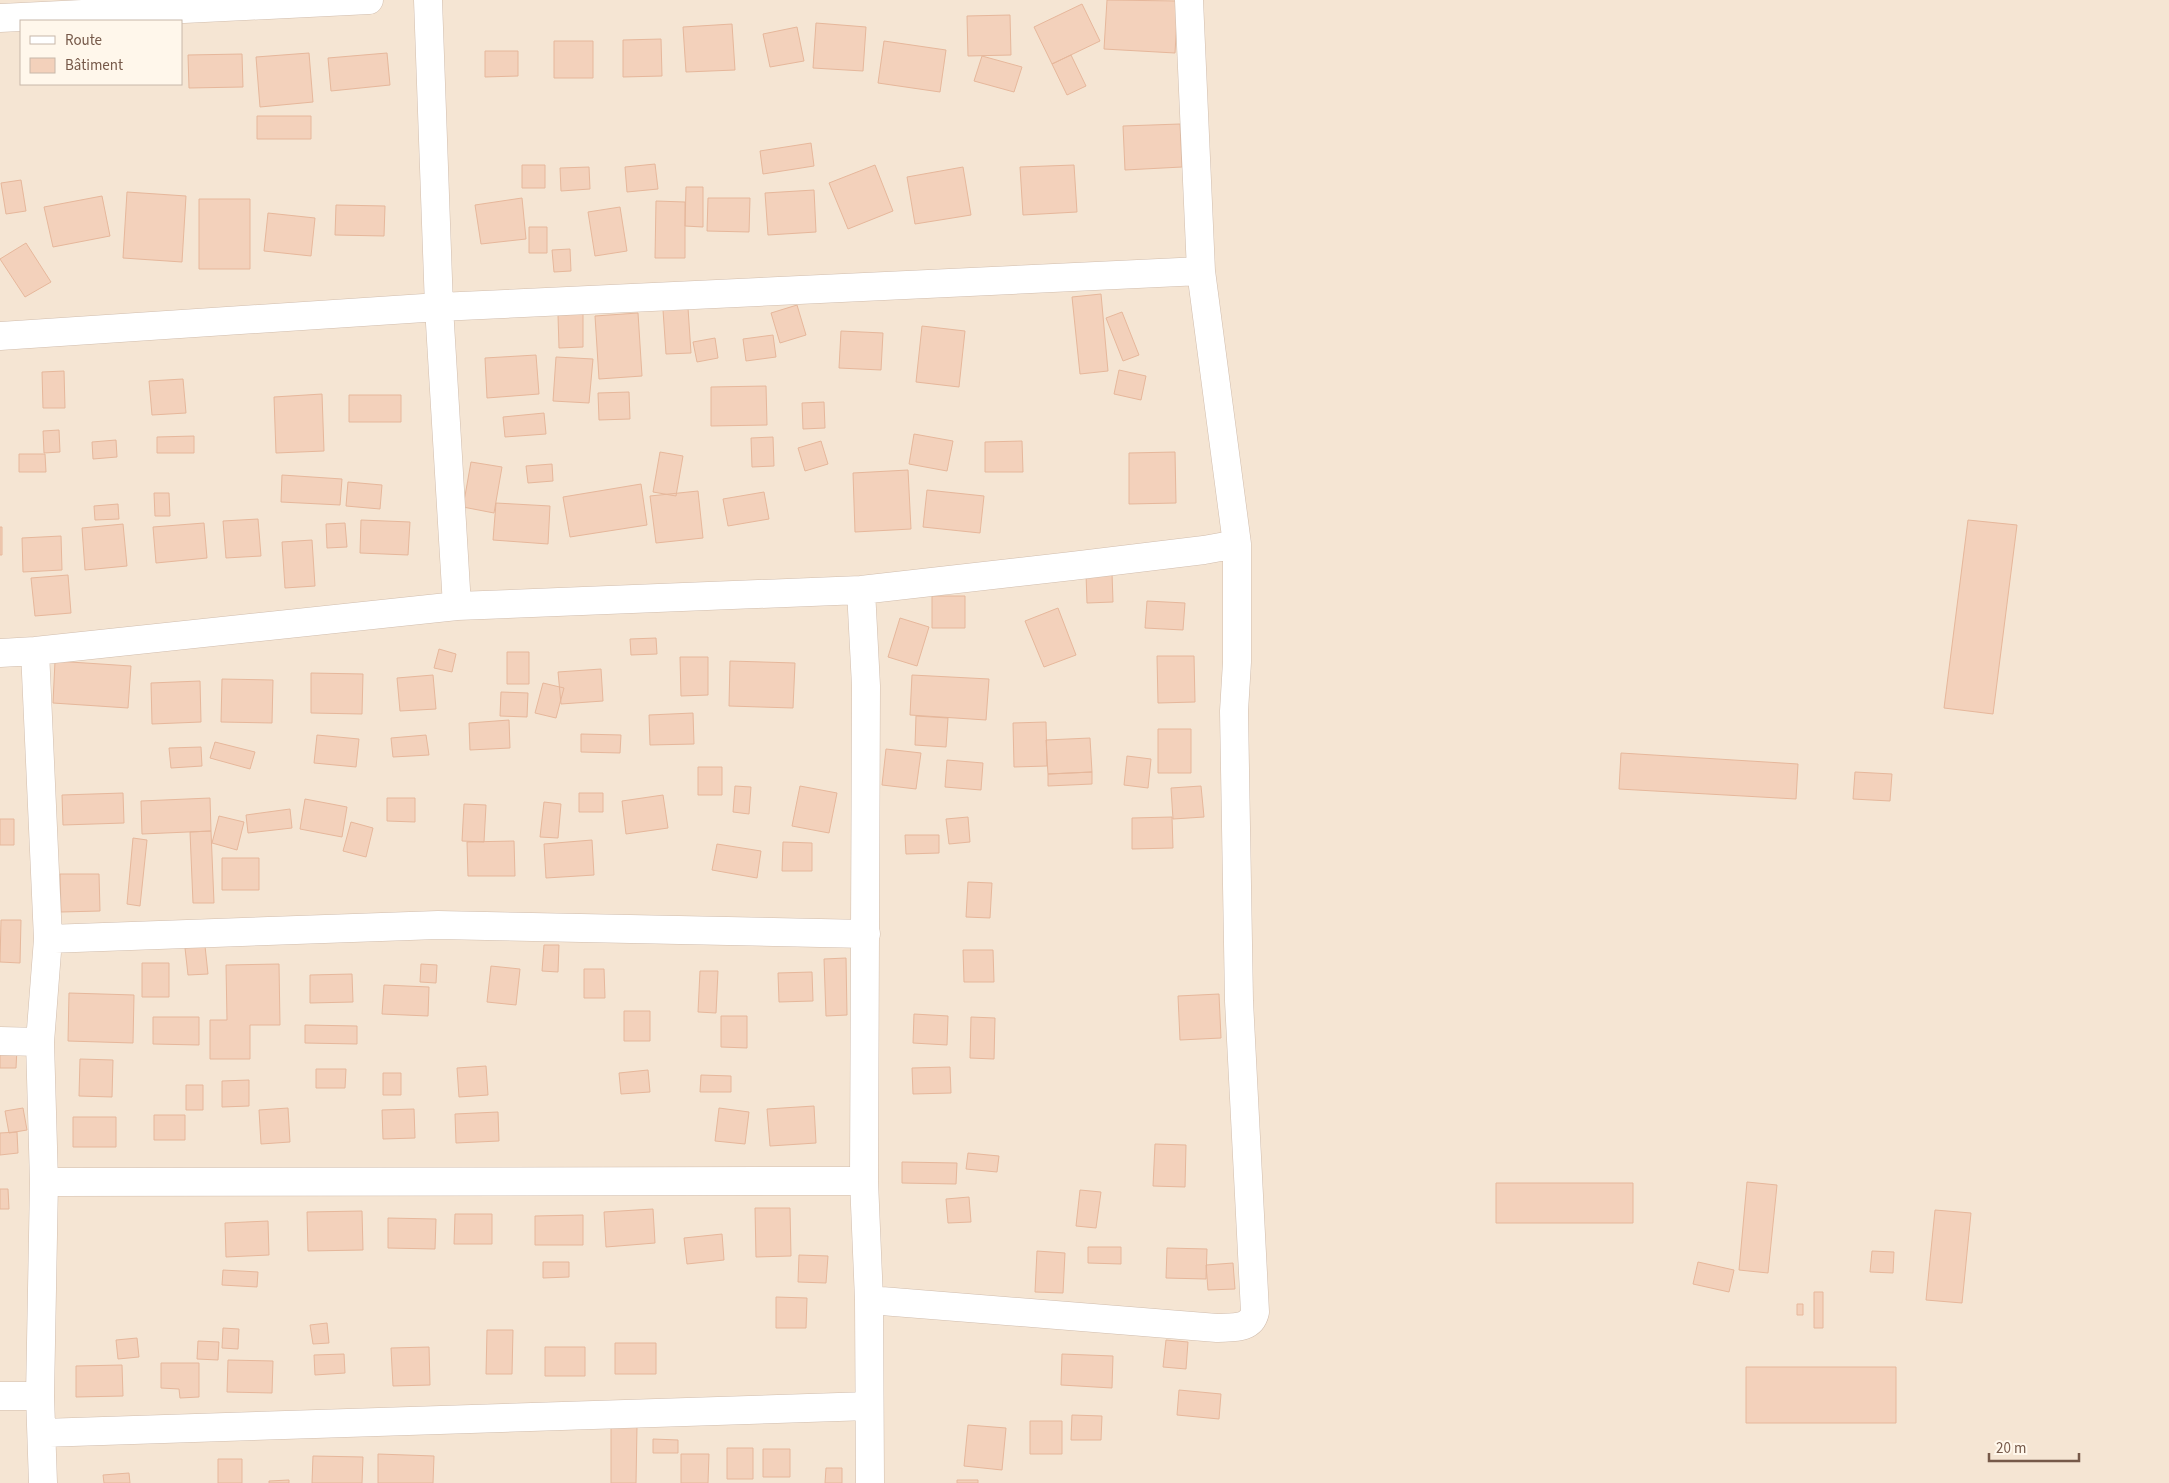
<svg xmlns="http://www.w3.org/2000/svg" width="2169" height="1483" font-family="'Source Sans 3',sans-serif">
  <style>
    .residential { fill: #f5e5d3; fill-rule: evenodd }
    .building { fill: #f3d1bb; stroke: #e6b79b }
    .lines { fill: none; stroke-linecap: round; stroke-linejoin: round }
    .street-casing { stroke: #d1bdad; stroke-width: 29 }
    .street { stroke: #fff; stroke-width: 28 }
  </style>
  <rect width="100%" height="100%" fill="#fdf3e4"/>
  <!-- residential -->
  <path class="residential" d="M 0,0 L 2169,0 L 2169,1483 L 0,1483 ZM 21,21 L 181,21 L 181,84 L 21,84 Z"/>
  <!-- building -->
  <path class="building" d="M 1107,0 L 1178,1 L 1175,53 L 1104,49 Z
    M 1082,4 L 1100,41 L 1052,64 L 1034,27 Z
    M 1010,15 L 1011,55 L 968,56 L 967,16 Z
    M 816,23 L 866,27 L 863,71 L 813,68 Z
    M 732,24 L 735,70 L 686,72 L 683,27 Z
    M 797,27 L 804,61 L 770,67 L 763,34 Z
    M 661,39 L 662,76 L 623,77 L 623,40 Z
    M 554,41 L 593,41 L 593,78 L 554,78 Z
    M 884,41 L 946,50 L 940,92 L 878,83 Z
    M 485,51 L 518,51 L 518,76 L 485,77 Z
    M 309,53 L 313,102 L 260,107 L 256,57 Z
    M 387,53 L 390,85 L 331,91 L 328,58 Z
    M 242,54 L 243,87 L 189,88 L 188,55 Z
    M 1071,55 L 1086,86 L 1067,95 L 1052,64 Z
    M 982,56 L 1022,67 L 1014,92 L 974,81 Z
    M 257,116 L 311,116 L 311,139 L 257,139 Z
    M 1180,124 L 1182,167 L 1125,170 L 1123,126 Z
    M 811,143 L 814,166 L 763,174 L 760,151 Z
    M 655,164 L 658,189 L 627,192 L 625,167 Z
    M 522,165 L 545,165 L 545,188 L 522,188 Z
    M 875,165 L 893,211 L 848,229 L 829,183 Z
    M 1074,165 L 1077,212 L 1023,215 L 1020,167 Z
    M 589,167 L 590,189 L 561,191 L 560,168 Z
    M 963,167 L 971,215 L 915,224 L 907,177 Z
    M 21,180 L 26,211 L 6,214 L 1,183 Z
    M 686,187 L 703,187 L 703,227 L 685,226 Z
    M 814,190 L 816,232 L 768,235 L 765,193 Z
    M 127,192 L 186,196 L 182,262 L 123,258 Z
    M 102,196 L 110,236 L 53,247 L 44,207 Z
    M 522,198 L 526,239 L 481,244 L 475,205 Z
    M 708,198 L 750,198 L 749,232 L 707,231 Z
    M 199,199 L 250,199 L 250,269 L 199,269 Z
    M 656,201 L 685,202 L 685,258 L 655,258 Z
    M 336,205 L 385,206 L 384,236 L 335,235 Z
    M 620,207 L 627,251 L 595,256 L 588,212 Z
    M 268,213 L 315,218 L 311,256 L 264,251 Z
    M 529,227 L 547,227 L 547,253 L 529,253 Z
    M 26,243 L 51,282 L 25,297 L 0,259 Z
    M 570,249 L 571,271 L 554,272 L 552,250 Z
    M 1101,294 L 1108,371 L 1080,374 L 1072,297 Z
    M 797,305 L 806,335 L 780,343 L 771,313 Z
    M 688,308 L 691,353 L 666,354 L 663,310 Z
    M 1122,312 L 1139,355 L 1123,361 L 1106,318 Z
    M 638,313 L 642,376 L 599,379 L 595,316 Z
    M 583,314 L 583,347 L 559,348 L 558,315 Z
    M 922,326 L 965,331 L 959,387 L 916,382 Z
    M 841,331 L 883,333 L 881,370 L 839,368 Z
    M 773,335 L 776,357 L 746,361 L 743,339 Z
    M 715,338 L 718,358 L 697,362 L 693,342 Z
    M 536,355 L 539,394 L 487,398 L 485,358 Z
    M 556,357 L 593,359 L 589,403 L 553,401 Z
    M 1119,370 L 1146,376 L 1141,400 L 1114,394 Z
    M 64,371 L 65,408 L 43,408 L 42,372 Z
    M 183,379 L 186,413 L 152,415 L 149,381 Z
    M 766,386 L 767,425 L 711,426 L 711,387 Z
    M 629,392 L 630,419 L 599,420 L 598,393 Z
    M 322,394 L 324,451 L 276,453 L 274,397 Z
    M 349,395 L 401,395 L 401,422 L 349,422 Z
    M 824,402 L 825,428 L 803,429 L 802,403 Z
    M 544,413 L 546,434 L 505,437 L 503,417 Z
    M 59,430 L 60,452 L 44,453 L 43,431 Z
    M 914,434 L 953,441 L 947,471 L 909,464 Z
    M 194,436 L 194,453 L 157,453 L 157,437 Z
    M 773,437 L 774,466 L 752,467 L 751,438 Z
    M 116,440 L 117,457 L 93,459 L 92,442 Z
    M 821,441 L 828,464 L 805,471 L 798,448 Z
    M 1022,441 L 1023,472 L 985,472 L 985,442 Z
    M 660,452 L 683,456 L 676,496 L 653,492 Z
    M 1175,452 L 1176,503 L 1129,504 L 1129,453 Z
    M 19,454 L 45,454 L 46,472 L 19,472 Z
    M 471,462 L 502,467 L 494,513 L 463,507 Z
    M 552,464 L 553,481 L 528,483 L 526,466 Z
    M 908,470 L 911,529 L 855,532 L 853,473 Z
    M 282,475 L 342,479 L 340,505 L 281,502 Z
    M 348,482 L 382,485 L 380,509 L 346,506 Z
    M 641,484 L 647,525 L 570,537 L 563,497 Z
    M 927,490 L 984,496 L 980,533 L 923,527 Z
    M 698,491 L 703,538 L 656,543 L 650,496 Z
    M 764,492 L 769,519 L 728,526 L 723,499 Z
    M 154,493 L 169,493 L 170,516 L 155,516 Z
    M 496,503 L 550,506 L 548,544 L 493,540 Z
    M 118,504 L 119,519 L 95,520 L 94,506 Z
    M 258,519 L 261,556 L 226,558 L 223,521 Z
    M 361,520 L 410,522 L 408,555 L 360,553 Z
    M 1968,520 L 2017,525 L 1993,714 L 1944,708 Z
    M 204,523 L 207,558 L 156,563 L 153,527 Z
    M 345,523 L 347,547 L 327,548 L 326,524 Z
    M 123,524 L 127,566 L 85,570 L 82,528 Z
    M 0,527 L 2,527 L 2,555 L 0,555 Z
    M 61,536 L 62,570 L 23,572 L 22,538 Z
    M 312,540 L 315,586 L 285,588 L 282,542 Z
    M 1112,573 L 1113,602 L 1087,603 L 1086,574 Z
    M 68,575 L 71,613 L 35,616 L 31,578 Z
    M 932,596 L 965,596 L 965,628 L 932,628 Z
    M 1147,601 L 1185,603 L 1183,630 L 1145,628 Z
    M 1058,608 L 1076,655 L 1044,667 L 1025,621 Z
    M 900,618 L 929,627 L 917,666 L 888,657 Z
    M 656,638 L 657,654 L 631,655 L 630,639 Z
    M 439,649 L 456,654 L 452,672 L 434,668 Z
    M 507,652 L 529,652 L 529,684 L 507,684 Z
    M 1157,656 L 1194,656 L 1195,702 L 1158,703 Z
    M 680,657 L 708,657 L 708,695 L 681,696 Z
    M 55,661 L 131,666 L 128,708 L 53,703 Z
    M 730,661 L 795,663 L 793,708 L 729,706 Z
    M 601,669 L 603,701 L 561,704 L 558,672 Z
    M 311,673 L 363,674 L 362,714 L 311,713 Z
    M 433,675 L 436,709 L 400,711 L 397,678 Z
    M 912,675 L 989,679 L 986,720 L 910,715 Z
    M 222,679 L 273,680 L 272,723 L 221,722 Z
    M 200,681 L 201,722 L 152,724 L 151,683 Z
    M 543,683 L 564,688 L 556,718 L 535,713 Z
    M 501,692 L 528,693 L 527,717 L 500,716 Z
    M 693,713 L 694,744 L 650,745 L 649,715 Z
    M 916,716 L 948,718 L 946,747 L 915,745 Z
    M 509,720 L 510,748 L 470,750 L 469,723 Z
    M 1046,722 L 1047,766 L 1014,767 L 1013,723 Z
    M 1158,729 L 1191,729 L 1191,773 L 1158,773 Z
    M 581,734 L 621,735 L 620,753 L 581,752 Z
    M 317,735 L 359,739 L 356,767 L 314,763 Z
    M 426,735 L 429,755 L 393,757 L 391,738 Z
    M 1090,738 L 1092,772 L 1048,774 L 1046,740 Z
    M 215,742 L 255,752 L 250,769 L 210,758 Z
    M 201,747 L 202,766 L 171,768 L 169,748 Z
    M 886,749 L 921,753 L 916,789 L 882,785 Z
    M 1621,753 L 1798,764 L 1796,799 L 1619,789 Z
    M 1127,756 L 1151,759 L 1148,788 L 1124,785 Z
    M 947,760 L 983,763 L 981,790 L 945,787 Z
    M 698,767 L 722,767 L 722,795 L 698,795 Z
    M 1092,772 L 1092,784 L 1048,786 L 1048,774 Z
    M 1855,772 L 1892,774 L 1890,801 L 1853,799 Z
    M 735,786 L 751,787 L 749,814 L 733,812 Z
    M 800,786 L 837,793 L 829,833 L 792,826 Z
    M 1201,786 L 1204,817 L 1173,819 L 1171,788 Z
    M 123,793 L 124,823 L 63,825 L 62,795 Z
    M 579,793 L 603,793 L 603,812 L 579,812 Z
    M 663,795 L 668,828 L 626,834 L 622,801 Z
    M 210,798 L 211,831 L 142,834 L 141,801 Z
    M 387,798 L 415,798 L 415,822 L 387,821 Z
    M 305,799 L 347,807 L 342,837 L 300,829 Z
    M 544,802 L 561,804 L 558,838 L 540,837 Z
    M 464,804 L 486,805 L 484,842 L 462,841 Z
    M 290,809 L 292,828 L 248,833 L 246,815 Z
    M 219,816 L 244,822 L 237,850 L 212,843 Z
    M 968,817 L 970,842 L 949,844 L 946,819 Z
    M 1172,817 L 1173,848 L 1132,849 L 1132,818 Z
    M 0,819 L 14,819 L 14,845 L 0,845 Z
    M 351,822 L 373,828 L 366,857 L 343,851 Z
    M 211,831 L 214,903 L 193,903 L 190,832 Z
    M 905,835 L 939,835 L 939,853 L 906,854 Z
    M 133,838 L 147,840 L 140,906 L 127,904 Z
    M 592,840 L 594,875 L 546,878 L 544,844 Z
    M 514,841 L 515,876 L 468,876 L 467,842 Z
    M 783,842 L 812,843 L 812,871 L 782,871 Z
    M 717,844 L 761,851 L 757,878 L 712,870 Z
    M 222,858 L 259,858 L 259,890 L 222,890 Z
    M 60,874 L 99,874 L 100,911 L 61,912 Z
    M 968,882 L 992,883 L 990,918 L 966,917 Z
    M 1,920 L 21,920 L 20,963 L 0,962 Z
    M 544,945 L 559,945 L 558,972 L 542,971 Z
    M 205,946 L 208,974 L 188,975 L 185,948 Z
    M 963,950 L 993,950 L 994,982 L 964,982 Z
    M 846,958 L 847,1015 L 826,1016 L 824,959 Z
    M 142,963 L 169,963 L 169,997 L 142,997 Z
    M 279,964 L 280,1025 L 250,1025 L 250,1059 L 210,1059 L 210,1020 L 227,1020 L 226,965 Z
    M 421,964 L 437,965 L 436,983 L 420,982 Z
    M 491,966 L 520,969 L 516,1005 L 487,1002 Z
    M 584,969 L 604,969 L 605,998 L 584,998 Z
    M 700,971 L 718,971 L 716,1013 L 698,1012 Z
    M 812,972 L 813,1001 L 779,1002 L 778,973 Z
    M 352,974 L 353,1002 L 310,1003 L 310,975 Z
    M 384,985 L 429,987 L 428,1016 L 382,1014 Z
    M 69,993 L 134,995 L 133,1043 L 68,1041 Z
    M 1219,994 L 1221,1038 L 1180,1040 L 1178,996 Z
    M 624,1011 L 650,1011 L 650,1041 L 624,1041 Z
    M 914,1014 L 948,1016 L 947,1045 L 913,1043 Z
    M 721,1016 L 747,1016 L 747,1048 L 721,1047 Z
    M 153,1017 L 199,1017 L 199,1045 L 153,1044 Z
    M 971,1017 L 995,1018 L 994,1059 L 970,1058 Z
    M 305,1025 L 357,1026 L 357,1044 L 305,1043 Z
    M 0,1048 L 17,1048 L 16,1068 L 0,1068 Z
    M 80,1059 L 113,1060 L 112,1097 L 79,1096 Z
    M 486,1066 L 488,1095 L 459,1097 L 457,1068 Z
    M 950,1067 L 951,1093 L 913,1094 L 912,1068 Z
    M 316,1069 L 346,1069 L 345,1088 L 316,1088 Z
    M 648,1070 L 650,1092 L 621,1094 L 619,1073 Z
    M 383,1073 L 401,1073 L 401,1095 L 383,1095 Z
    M 701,1075 L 731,1076 L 731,1092 L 700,1092 Z
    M 249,1080 L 249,1106 L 222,1107 L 222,1081 Z
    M 186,1085 L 203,1085 L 203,1110 L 186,1110 Z
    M 814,1106 L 816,1143 L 770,1146 L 767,1109 Z
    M 23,1108 L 27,1130 L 9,1133 L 5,1111 Z
    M 288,1108 L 290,1142 L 261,1144 L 259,1110 Z
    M 719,1108 L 749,1112 L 745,1144 L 715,1141 Z
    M 414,1109 L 415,1138 L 383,1139 L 382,1110 Z
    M 498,1112 L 499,1141 L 456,1143 L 455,1114 Z
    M 154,1115 L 185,1115 L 185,1140 L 154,1140 Z
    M 73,1117 L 116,1117 L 116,1147 L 73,1147 Z
    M 17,1132 L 18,1153 L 0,1155 L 0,1133 Z
    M 1155,1144 L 1186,1145 L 1185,1187 L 1153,1186 Z
    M 968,1153 L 999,1156 L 997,1172 L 966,1169 Z
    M 902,1162 L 957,1163 L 956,1184 L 902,1183 Z
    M 1747,1182 L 1777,1185 L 1768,1273 L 1739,1270 Z
    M 1496,1183 L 1633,1183 L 1633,1223 L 1496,1223 Z
    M 0,1189 L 8,1189 L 9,1209 L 0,1209 Z
    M 1080,1190 L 1101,1192 L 1096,1228 L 1076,1226 Z
    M 969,1197 L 971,1222 L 948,1223 L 946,1199 Z
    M 755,1208 L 790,1208 L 791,1256 L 756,1257 Z
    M 653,1209 L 655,1243 L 606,1247 L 604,1212 Z
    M 1935,1210 L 1971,1213 L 1962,1303 L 1926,1300 Z
    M 362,1211 L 363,1250 L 308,1251 L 307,1212 Z
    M 455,1214 L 492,1214 L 492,1244 L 454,1244 Z
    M 583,1215 L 583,1245 L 535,1245 L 535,1216 Z
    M 388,1218 L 436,1219 L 435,1249 L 388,1248 Z
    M 268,1221 L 269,1255 L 226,1257 L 225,1223 Z
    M 722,1234 L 724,1260 L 687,1264 L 684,1238 Z
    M 1088,1247 L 1121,1247 L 1121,1264 L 1088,1263 Z
    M 1167,1248 L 1207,1249 L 1206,1279 L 1166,1278 Z
    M 1037,1251 L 1065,1253 L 1063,1293 L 1035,1292 Z
    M 1872,1251 L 1894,1252 L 1893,1273 L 1870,1272 Z
    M 799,1255 L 828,1256 L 826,1283 L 798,1282 Z
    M 543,1262 L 569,1262 L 569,1277 L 543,1278 Z
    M 1698,1262 L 1734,1270 L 1729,1292 L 1693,1284 Z
    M 1233,1263 L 1235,1289 L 1208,1290 L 1206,1265 Z
    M 223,1270 L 258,1272 L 257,1287 L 222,1285 Z
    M 1814,1292 L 1823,1292 L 1823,1328 L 1814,1328 Z
    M 776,1297 L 807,1298 L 806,1328 L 776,1328 Z
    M 1797,1304 L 1803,1304 L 1803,1315 L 1797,1315 Z
    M 327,1323 L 329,1343 L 313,1344 L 310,1325 Z
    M 223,1328 L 239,1329 L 238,1349 L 222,1348 Z
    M 487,1330 L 513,1330 L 512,1374 L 486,1374 Z
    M 137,1338 L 139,1357 L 118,1359 L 116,1340 Z
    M 1166,1340 L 1188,1342 L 1186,1369 L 1163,1367 Z
    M 198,1341 L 219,1342 L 218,1360 L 197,1359 Z
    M 615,1343 L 656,1343 L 656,1374 L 615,1374 Z
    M 429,1347 L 430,1385 L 393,1386 L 391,1348 Z
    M 545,1347 L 585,1347 L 585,1376 L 545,1376 Z
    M 344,1354 L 345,1373 L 315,1375 L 314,1355 Z
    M 1062,1354 L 1113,1356 L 1112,1388 L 1061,1385 Z
    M 228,1360 L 273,1361 L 272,1393 L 227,1392 Z
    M 161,1363 L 199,1363 L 199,1397 L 180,1398 L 179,1389 L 161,1388 Z
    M 122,1365 L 123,1396 L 76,1397 L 76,1366 Z
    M 1746,1367 L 1896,1367 L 1896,1423 L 1746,1423 Z
    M 1179,1390 L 1221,1394 L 1219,1419 L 1177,1415 Z
    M 1072,1415 L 1102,1416 L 1101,1440 L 1071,1440 Z
    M 1030,1421 L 1062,1421 L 1062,1454 L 1030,1454 Z
    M 968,1425 L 1006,1428 L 1002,1470 L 964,1466 Z
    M 611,1426 L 637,1426 L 636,1483 L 611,1483 Z
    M 653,1439 L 678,1440 L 678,1453 L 653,1453 Z
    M 727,1448 L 753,1448 L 753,1479 L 727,1479 Z
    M 763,1449 L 790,1449 L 790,1477 L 763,1477 Z
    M 378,1454 L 434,1456 L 433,1483 L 378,1483 Z
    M 681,1454 L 709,1454 L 708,1483 L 681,1483 Z
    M 313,1456 L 363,1457 L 362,1483 L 312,1483 Z
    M 218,1459 L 242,1459 L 242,1483 L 218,1483 Z
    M 826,1468 L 842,1468 L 842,1483 L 825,1483 Z
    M 129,1473 L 130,1483 L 104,1483 L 103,1475 Z
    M 289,1480 L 289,1483 L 269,1483 L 269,1481 Z
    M 957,1480 L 978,1480 L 978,1483 L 957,1483 Z"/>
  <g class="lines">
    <defs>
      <path id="street" d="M 428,0 L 439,307 L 457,606
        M 1189,0 L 1201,271 L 1237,544
        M 0,18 L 369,0
        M 0,336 L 439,307 L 1201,271
        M 861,590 L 866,686 L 864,1181 L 869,1300 L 870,1483
        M 35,651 L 48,939 L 40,1042 L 44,1182 L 40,1396 L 43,1483
        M 0,653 L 35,651 L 457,606 L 861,590 L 1072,566 L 1204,550 L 1237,544 L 1237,662 L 1234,711 L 1239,1001 L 1255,1312 C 1251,1330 1232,1327 1217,1328 L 869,1300
        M 48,939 L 438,925 L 866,934
        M 0,1041 L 40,1042
        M 44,1182 L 864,1181
        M 0,1396 L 40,1396
        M 42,1433 L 869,1406"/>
    </defs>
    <!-- street casing -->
    <use href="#street" class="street-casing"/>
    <!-- street -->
    <use href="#street" class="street"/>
  </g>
  <!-- legend -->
  <rect x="20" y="20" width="162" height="65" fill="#fff7eb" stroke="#c8b8aa"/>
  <rect x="30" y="36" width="25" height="8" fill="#ffffff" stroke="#c8b8aa"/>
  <text x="65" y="45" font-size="15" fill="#765949">Route</text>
  <rect x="30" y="58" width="25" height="15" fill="#f3d1bb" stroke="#c8b8aa"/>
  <text x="65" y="70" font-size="15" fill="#765949">Bâtiment</text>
  <!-- scale -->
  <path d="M1989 1453v8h90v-8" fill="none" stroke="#765949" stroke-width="2.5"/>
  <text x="1996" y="1453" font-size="15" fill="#765949" stroke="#fff7eb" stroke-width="4" paint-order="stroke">20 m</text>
</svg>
